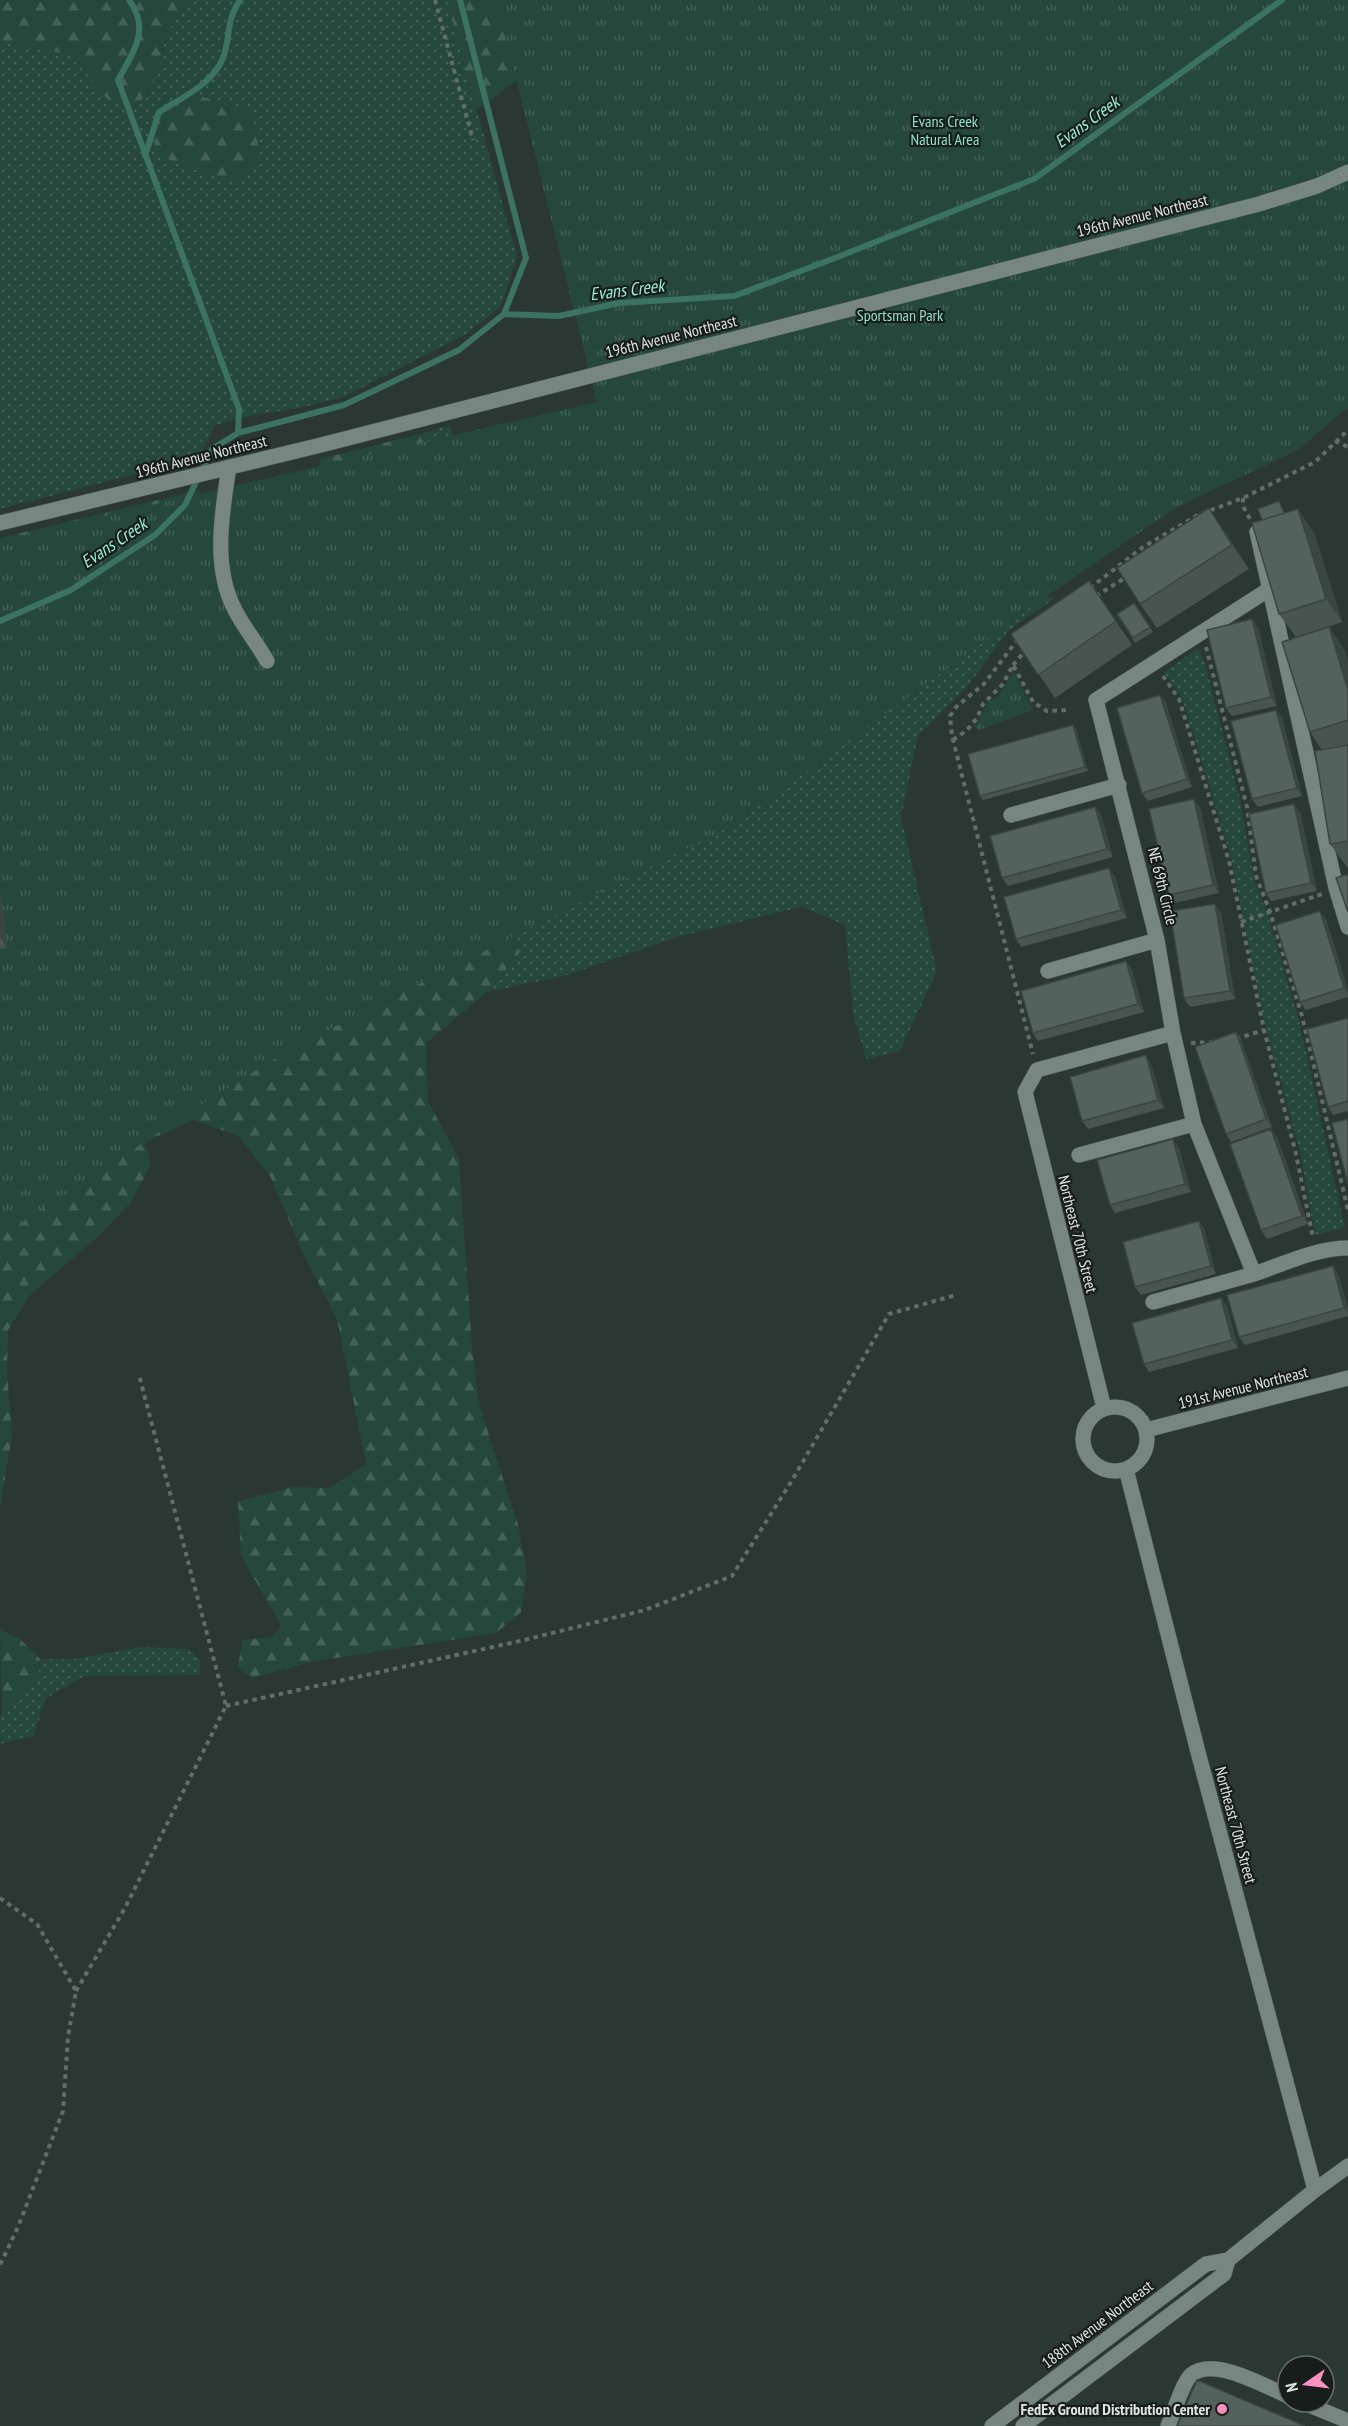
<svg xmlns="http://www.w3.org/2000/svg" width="1348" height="2426" font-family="'PT Sans Narrow',sans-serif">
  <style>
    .grass { fill: url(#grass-dots) }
    .forest { fill: url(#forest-firs) }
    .park { fill: url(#park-tufts) }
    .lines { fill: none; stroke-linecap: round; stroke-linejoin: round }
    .stream { stroke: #3b7262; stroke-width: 6 }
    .minor-casing { stroke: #47524e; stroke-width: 16 }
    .path { stroke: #616d68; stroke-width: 4; stroke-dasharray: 4.5 4.5; stroke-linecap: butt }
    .minor { stroke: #778681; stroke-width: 15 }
    .wall { fill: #485450 }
    .shaded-wall { fill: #3b4541 }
    .building { fill: #54625d; stroke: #3b4541; stroke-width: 1.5 }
    .poi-dot { fill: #fd8ec0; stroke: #171d1b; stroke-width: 2 }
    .labels { text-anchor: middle; stroke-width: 4.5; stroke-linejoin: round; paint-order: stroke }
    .park-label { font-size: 16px; fill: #8ae3c8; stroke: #171d1b }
    .street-label { font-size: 16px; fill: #dde5e2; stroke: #171d1b }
    .poi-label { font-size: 16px; font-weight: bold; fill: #dde5e2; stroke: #171d1b; text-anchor: end }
    .water-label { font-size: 18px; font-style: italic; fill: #96f0d4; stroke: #171d1b }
  </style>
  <defs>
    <pattern id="grass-dots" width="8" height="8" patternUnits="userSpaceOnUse" patternTransform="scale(1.5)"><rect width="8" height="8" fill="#25473c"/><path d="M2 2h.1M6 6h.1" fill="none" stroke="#446158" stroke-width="1.8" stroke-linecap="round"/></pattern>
    <pattern id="forest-firs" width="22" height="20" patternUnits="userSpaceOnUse" patternTransform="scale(1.5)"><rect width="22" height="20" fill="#25473c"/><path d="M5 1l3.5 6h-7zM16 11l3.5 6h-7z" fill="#446158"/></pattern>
    <pattern id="park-tufts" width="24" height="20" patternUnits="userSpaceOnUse" patternTransform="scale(1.5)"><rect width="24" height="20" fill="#25473c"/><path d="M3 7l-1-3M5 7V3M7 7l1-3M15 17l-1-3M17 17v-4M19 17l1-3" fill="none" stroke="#446158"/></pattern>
  </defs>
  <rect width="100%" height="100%" fill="#2a3732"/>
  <!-- grass -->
  <path class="grass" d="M 190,0 L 447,0 L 517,257 L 501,306 L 468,333 L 344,397 L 300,408 L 250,416 L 213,426 L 210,438 L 198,458 L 0,509 L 0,42 L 72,55 L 108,100 L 157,76 L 167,32 Z
    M 450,425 L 466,493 L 1021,594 L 1055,598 L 1008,631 L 968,686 L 918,736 L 901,817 L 937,971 L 900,1051 L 866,1059 L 853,1013 L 845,925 L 802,907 L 681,936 L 564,976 L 487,992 L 520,952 L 504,926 L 445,514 L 424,433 Z
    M 1198,648 L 1206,667 L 1240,799 L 1254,880 L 1268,916 L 1299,1020 L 1345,1228 L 1315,1235 L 1300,1152 L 1264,1021 L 1231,857 L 1182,698 L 1164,672 Z
    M 140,1647 L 189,1649 L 200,1660 L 200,1675 L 84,1676 L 45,1699 L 34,1736 L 0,1744 L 0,1717 L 13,1701 L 38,1678 L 40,1659 L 74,1659 Z"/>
  <!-- forest -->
  <path class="forest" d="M 0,0 L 190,0 L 167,32 L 157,76 L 137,107 L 108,100 L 72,55 L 0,42 Z
    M 447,0 L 611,0 L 596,22 L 477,110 Z
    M 197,95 L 249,112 L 258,133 L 257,161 L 240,179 L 221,178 L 173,163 L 154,144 L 163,115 Z
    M 424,433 L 445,514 L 504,926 L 520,952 L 487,992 L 426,1043 L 428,1101 L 459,1159 L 472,1346 L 479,1404 L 518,1524 L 527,1571 L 521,1612 L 496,1633 L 311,1662 L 252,1678 L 238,1668 L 242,1640 L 272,1637 L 281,1626 L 241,1555 L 238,1501 L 293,1487 L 329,1488 L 366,1464 L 337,1319 L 304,1255 L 270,1176 L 238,1136 L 194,1120 L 145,1142 L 151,1164 L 132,1201 L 101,1234 L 30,1295 L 8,1330 L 7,1371 L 12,1436 L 0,1508 L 0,538 L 200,490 L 190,526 L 330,520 L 320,459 Z
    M 0,1630 L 20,1639 L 40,1659 L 38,1678 L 13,1701 L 2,1718 Z"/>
  <!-- park -->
  <path class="park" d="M 496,0 L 1348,0 L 1348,407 L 1298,450 L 1177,507 L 1034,605 L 735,824 L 289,1050 L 205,1102 L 0,1237 L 0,540 L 597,402 Z
    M 1014,672 L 1033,710 L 979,730 L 975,726 L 988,702 L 998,696 Z"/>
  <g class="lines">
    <!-- stream -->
    <path class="stream" d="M 129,0 C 151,29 133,53 118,80 L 239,409 L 238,433
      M 460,0 L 526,258 L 504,314
      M 145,156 L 159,112 C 181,98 212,85 223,58 C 231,37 225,22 240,0
      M 0,621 L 71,590 L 155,535 L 185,505 L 212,449 L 238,433 L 344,405 L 459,350 L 504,314 L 559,316 L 619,303 L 734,296 L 835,258 L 1034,179 L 1282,0"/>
    <defs>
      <path id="minor" d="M 229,467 C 222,513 212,567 235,610 C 244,628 257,643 267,661
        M 0,523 L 321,445 L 1259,204 L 1317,186 L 1348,172
        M 1257,532 L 1336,888 L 1348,927
        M 1268,590 L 1096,700 L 1157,940 L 1173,1033 L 1194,1124 L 1254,1274 C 1284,1264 1316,1248 1348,1248
        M 1011,815 L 1119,785
        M 1048,971 L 1157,940
        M 1079,1155 L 1194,1124
        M 1153,1302 L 1254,1274
        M1083 1439a32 32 0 1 1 64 0a32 32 0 1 1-64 0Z
        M 1104,1408 L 1025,1092 L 1037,1070 L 1173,1033
        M 1146,1430 L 1348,1378
        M 1126,1469 L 1198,1752 L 1315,2190
        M 1302,2402 L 1348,2421
        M 992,2426 L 1206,2264 L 1228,2260 L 1315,2190 L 1348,2166
        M 1023,2426 L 1224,2274 L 1228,2260
        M 1168,2426 C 1173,2414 1183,2382 1191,2375 C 1214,2356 1264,2386 1288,2396"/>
    </defs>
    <!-- minor casing -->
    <use href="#minor" class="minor-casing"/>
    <!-- path -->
    <path class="path" d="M 435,0 L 473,140
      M 1335,441 L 1348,447
      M 1243,498 L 1243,506 L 1250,519
      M 1090,588 L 1143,547 L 1198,515 L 1243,498 L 1315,462 L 1348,430
      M 1096,596 L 1128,576
      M 1018,639 L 984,684 L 956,707 L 950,716 L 952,736 L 1033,1054
      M 1206,647 L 1247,807 L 1256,876 L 1270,912 L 1302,1016 L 1348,1210
      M 1013,665 L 1026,650
      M 1163,676 L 1179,699 L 1229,861 L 1264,1030 L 1296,1154 L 1313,1238
      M 953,740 L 967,730 L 977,718 L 983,704 L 1003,684 L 1013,665 L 1033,702 L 1047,711 L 1070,710
      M 1241,922 L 1322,894
      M 1236,1039 L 1264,1030
      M 1191,1043 L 1213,1042
      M 226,1706 L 520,1641 L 645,1610 L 732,1576 L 791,1482 L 889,1314 L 956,1295
      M 0,1898 L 37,1924 L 76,1991 L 68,2037 L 63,2111 L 18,2227 L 0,2265
      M 76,1991 L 125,1908 L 226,1706 L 139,1375"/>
    <!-- minor -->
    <use href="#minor" class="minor"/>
  </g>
  <!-- wall -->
  <path class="wall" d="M 1279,501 L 1285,513 L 1314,532 L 1342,622 L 1296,637 L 1279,614 Z
    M 1225,532 L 1249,569 L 1157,628 L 1140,604 Z
    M 1089,581 L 1132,645 L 1055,698 L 1011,634 Z
    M 1134,603 L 1153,632 L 1135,643 L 1117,614 Z
    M 1258,627 L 1277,706 L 1232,716 L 1226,708 Z
    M 1329,627 L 1345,651 L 1348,661 L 1348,867 L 1347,867 L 1330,844 L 1322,750 L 1310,732 Z
    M 1160,695 L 1166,703 L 1192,787 L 1148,801 L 1142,793 Z
    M 1276,710 L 1282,718 L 1302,796 L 1258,807 L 1252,799 Z
    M 1073,725 L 1076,729 L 1088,771 L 983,800 L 980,796 Z
    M 1095,807 L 1101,815 L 1113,857 L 1008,886 L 1002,878 Z
    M 1200,807 L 1219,893 L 1174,903 L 1169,895 Z
    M 1300,812 L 1317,891 L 1271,901 L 1266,893 Z
    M 1115,876 L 1127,918 L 1021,947 L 1016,939 Z
    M 0,897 L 2,900 L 7,948 L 0,949 Z
    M 1221,912 L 1235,999 L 1190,1007 L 1184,998 Z
    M 1326,919 L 1348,990 L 1348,997 L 1306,1010 L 1300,1002 Z
    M 1126,961 L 1132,970 L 1144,1012 L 1038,1041 L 1033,1033 Z
    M 1348,1018 L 1348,1111 L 1333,1115 L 1328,1107 Z
    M 1236,1032 L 1241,1040 L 1272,1127 L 1231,1142 L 1226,1134 Z
    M 1151,1064 L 1164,1108 L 1088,1129 L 1082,1121 Z
    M 1277,1137 L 1308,1224 L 1267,1239 L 1261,1230 Z
    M 1179,1148 L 1191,1192 L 1115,1213 L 1110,1205 Z
    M 1204,1229 L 1216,1274 L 1141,1295 L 1135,1287 Z
    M 1338,1274 L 1348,1308 L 1348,1316 L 1245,1345 L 1239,1337 Z
    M 1227,1306 L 1238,1348 L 1149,1372 L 1144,1364 Z"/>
  <!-- shaded-wall -->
  <path class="shaded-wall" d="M 1209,508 L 1225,532 L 1249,569 L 1232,545 Z
    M 1298,509 L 1314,532 L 1342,622 L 1326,599 Z
    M 1252,619 L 1258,627 L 1277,706 L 1271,697 Z
    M 1329,627 L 1345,651 L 1348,661 L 1348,690 Z
    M 1160,695 L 1166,703 L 1192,787 L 1187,779 Z
    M 1276,710 L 1282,718 L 1302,796 L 1297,788 Z
    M 1073,725 L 1076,729 L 1088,771 L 1085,767 Z
    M 1194,799 L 1200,807 L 1219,893 L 1213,885 Z
    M 1294,804 L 1300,812 L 1317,891 L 1311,883 Z
    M 1095,807 L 1101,815 L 1113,857 L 1107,849 Z
    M 1109,868 L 1115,876 L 1127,918 L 1121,910 Z
    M 0,897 L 2,900 L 7,948 L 0,937 Z
    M 1215,904 L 1221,912 L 1235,999 L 1230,991 Z
    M 1320,911 L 1326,919 L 1348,990 L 1348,994 L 1344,988 Z
    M 1126,961 L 1132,970 L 1144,1012 L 1138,1004 Z
    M 1236,1032 L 1241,1040 L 1272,1127 L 1266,1119 Z
    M 1146,1055 L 1151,1064 L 1164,1108 L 1158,1100 Z
    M 1271,1129 L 1277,1137 L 1308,1224 L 1302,1216 Z
    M 1173,1139 L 1179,1148 L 1191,1192 L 1185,1184 Z
    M 1199,1221 L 1204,1229 L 1216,1274 L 1211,1266 Z
    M 1333,1266 L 1338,1274 L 1348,1308 L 1348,1313 L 1344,1308 Z
    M 1221,1298 L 1227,1306 L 1238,1348 L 1232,1340 Z"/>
  <!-- building -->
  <path class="building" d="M 1279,501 L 1284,513 L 1262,520 L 1258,509 Z
    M 1209,508 L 1232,545 L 1140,604 L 1117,568 Z
    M 1298,509 L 1326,599 L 1279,614 L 1252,523 Z
    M 1089,581 L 1116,621 L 1038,675 L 1011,634 Z
    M 1134,603 L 1150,627 L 1133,638 L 1117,614 Z
    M 1252,619 L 1271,697 L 1226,708 L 1207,630 Z
    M 1329,627 L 1348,690 L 1348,720 L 1310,732 L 1282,642 Z
    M 1160,695 L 1187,779 L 1142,793 L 1117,708 Z
    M 1276,710 L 1297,788 L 1252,799 L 1231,721 Z
    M 1073,725 L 1085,767 L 980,796 L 968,754 Z
    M 1348,745 L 1348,841 L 1330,844 L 1315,751 Z
    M 1194,799 L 1213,885 L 1169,895 L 1149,809 Z
    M 1294,804 L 1311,883 L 1266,893 L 1249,814 Z
    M 1095,807 L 1107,849 L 1002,878 L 990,836 Z
    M 1109,868 L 1121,910 L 1016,939 L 1004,897 Z
    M 1348,874 L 1348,912 L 1336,878 Z
    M 1215,904 L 1230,991 L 1184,998 L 1170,911 Z
    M 1320,911 L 1344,988 L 1300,1002 L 1276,925 Z
    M 1126,961 L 1138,1004 L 1033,1033 L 1021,991 Z
    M 1348,1018 L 1348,1101 L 1328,1107 L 1307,1029 Z
    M 1236,1032 L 1266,1119 L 1226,1134 L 1195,1047 Z
    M 1146,1055 L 1158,1100 L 1082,1121 L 1070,1077 Z
    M 1348,1119 L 1348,1184 L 1332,1123 Z
    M 1271,1129 L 1302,1216 L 1261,1230 L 1230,1144 Z
    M 1173,1139 L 1185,1184 L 1110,1205 L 1097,1160 Z
    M 1199,1221 L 1211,1266 L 1135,1287 L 1123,1242 Z
    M 1333,1266 L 1344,1308 L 1239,1337 L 1227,1295 Z
    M 1221,1298 L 1232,1340 L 1144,1364 L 1132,1323 Z
    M 1197,2380 L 1305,2426 L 1177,2426 Z"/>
  <!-- markers -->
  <circle class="poi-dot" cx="1222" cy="2409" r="6"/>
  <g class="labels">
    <!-- park labels -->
    <g class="park-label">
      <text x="945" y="127">Evans Creek<tspan x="945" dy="18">Natural Area</tspan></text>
      <text x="900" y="321">Sportsman Park</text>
    </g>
    <!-- street labels -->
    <g class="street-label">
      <text transform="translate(1142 215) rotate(-14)" y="6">196th Avenue Northeast</text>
      <text transform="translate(671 336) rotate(-14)" y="6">196th Avenue Northeast</text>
      <text transform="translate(201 456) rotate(-14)" y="6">196th Avenue Northeast</text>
      <text transform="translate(1163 886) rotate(76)" y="6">NE 69th Circle</text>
      <text transform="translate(1078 1234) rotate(76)" y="6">Northeast 70th Street</text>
      <text transform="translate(1243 1387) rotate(-14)" y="6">191st Avenue Northeast</text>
      <text transform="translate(1236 1825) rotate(75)" y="6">Northeast 70th Street</text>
      <text transform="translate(1097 2324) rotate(-37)" y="6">188th Avenue Northeast</text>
    </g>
    <!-- poi labels -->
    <g class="poi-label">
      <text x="1210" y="2415">FedEx Ground Distribution Center</text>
    </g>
    <!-- water labels -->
    <g class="water-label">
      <text transform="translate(1087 122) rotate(-36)" y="6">Evans Creek</text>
      <text transform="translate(627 290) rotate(-7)" y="6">Evans Creek</text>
      <text transform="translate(114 543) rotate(-34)" y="6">Evans Creek</text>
    </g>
  </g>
  <!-- north arrow -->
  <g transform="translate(1306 2384) rotate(256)"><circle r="28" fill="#171d1b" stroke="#666d6b" stroke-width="1.5"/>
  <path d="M0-4.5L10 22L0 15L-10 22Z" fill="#fd8ec0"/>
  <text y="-9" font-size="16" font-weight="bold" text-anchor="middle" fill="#dde5e2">N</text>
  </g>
</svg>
